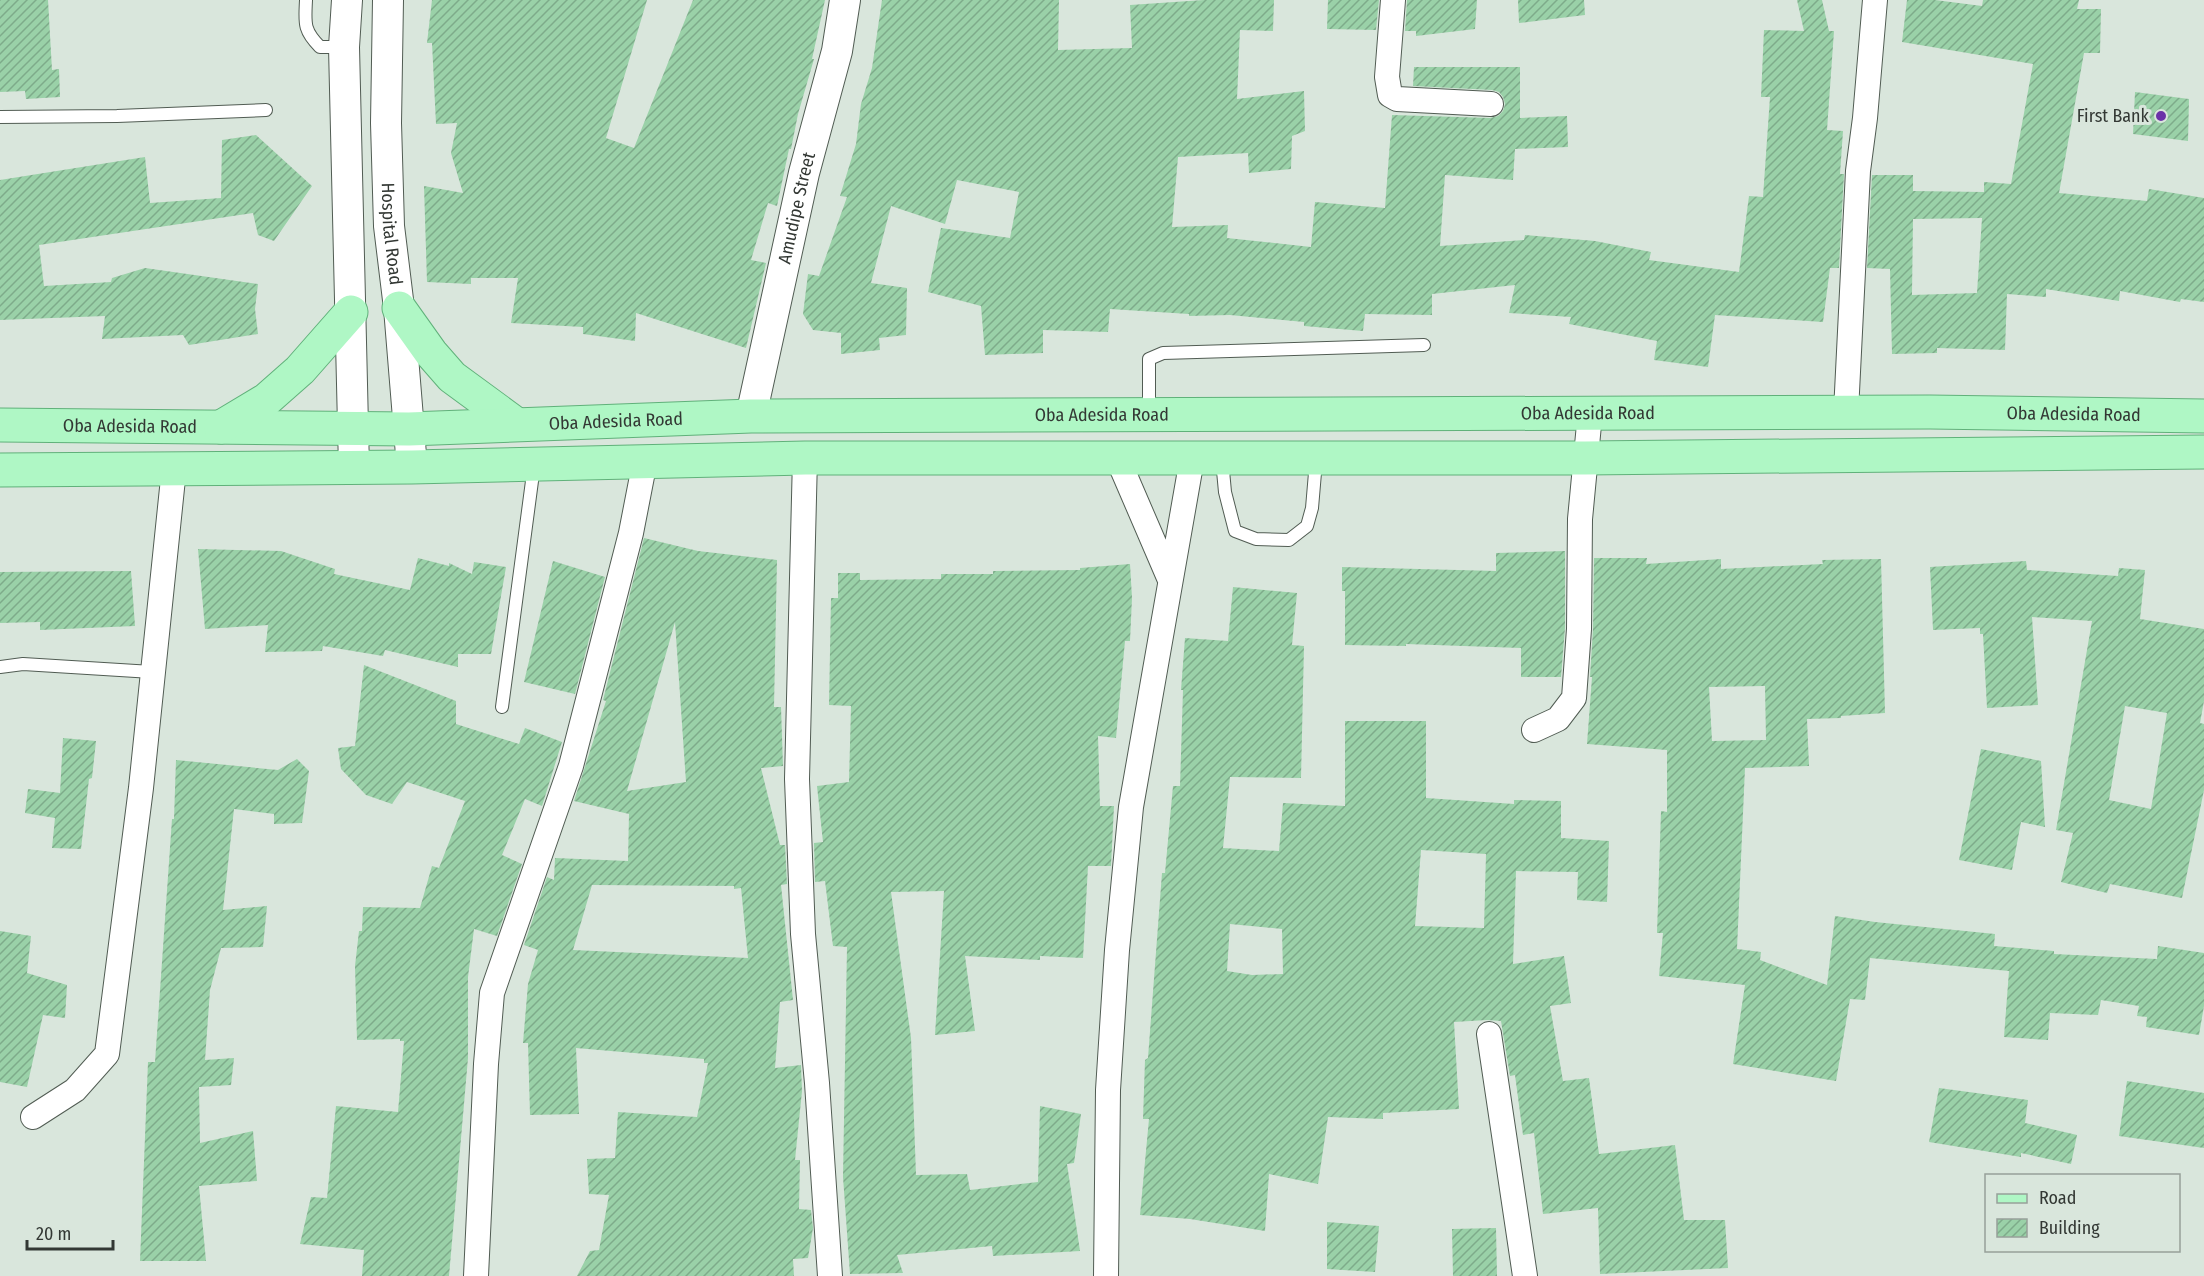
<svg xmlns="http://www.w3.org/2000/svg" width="2204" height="1276" font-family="'Fira Sans Condensed',sans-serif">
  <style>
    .building { fill: url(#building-hatch); fill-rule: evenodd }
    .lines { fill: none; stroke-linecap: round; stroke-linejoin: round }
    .service-casing { stroke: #515c53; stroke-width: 14 }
    .minor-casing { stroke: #515c53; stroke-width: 26 }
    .tertiary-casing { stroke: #515c53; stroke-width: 32 }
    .primary-casing { stroke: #60b17a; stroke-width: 35 }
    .service { stroke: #fff; stroke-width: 12 }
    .minor { stroke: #fff; stroke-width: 24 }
    .tertiary { stroke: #fff; stroke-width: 30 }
    .primary { stroke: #aff7c5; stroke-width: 33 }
    .poi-dot { fill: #6b32a8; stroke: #d9e6dc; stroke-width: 2 }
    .labels { text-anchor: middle; stroke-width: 6; stroke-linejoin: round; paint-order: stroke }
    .poi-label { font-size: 18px; fill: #333834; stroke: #d9e6dc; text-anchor: end }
    .street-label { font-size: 18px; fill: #333834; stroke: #d9e6dc }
  </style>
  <defs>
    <pattern id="building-hatch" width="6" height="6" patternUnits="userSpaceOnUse" patternTransform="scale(1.5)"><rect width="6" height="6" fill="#9ad1a8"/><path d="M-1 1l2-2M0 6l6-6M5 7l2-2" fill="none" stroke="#7eab8a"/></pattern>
  </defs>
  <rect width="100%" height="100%" fill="#d9e6dc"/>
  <!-- building -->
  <path class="building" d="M 0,0 L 48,0 L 52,70 L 59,69 L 60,97 L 26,99 L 25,91 L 0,92 Z
    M 432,0 L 647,0 L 606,138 L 634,148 L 693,0 L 825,0 L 812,59 L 814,59 L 798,114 L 791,149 L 789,149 L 777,206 L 768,203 L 751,260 L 766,263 L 746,348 L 636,313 L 635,341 L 583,334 L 583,327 L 511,323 L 518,278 L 471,278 L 471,284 L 427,282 L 424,186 L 463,193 L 451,153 L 457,123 L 436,124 L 432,43 L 427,43 Z
    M 882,0 L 1059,0 L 1058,50 L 1132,48 L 1130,5 L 1204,0 L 1274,0 L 1273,31 L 1240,30 L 1237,99 L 1304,91 L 1305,131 L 1292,136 L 1291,169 L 1249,173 L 1248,153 L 1178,157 L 1172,227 L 1228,225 L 1227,238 L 1311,247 L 1315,202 L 1385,208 L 1392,115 L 1490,118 L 1498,116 L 1503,111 L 1505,104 L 1503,97 L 1499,92 L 1492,90 L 1413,86 L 1414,67 L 1520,67 L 1520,118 L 1567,116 L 1568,147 L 1515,149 L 1513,180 L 1445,175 L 1440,246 L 1524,240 L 1525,235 L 1595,241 L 1651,252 L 1649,260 L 1739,272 L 1749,196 L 1763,197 L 1770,97 L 1761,97 L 1764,30 L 1804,31 L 1797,0 L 1822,0 L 1829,31 L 1834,31 L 1827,130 L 1843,131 L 1840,174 L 1844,174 L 1839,268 L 1830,268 L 1823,322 L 1715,315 L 1708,367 L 1654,360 L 1657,341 L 1569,324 L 1571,317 L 1509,313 L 1515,285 L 1432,294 L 1432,315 L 1365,314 L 1363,331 L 1304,326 L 1304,322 L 1230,315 L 1189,316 L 1189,314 L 1110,309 L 1108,332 L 1043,330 L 1043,353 L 985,355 L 981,306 L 928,292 L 941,228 L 1010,238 L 1019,192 L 957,180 L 945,224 L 891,206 L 871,283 L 907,288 L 906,335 L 879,338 L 880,350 L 841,354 L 841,333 L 813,330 L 803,314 L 808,274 L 819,276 L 847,197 L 840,196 L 856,144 L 861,104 L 872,68 Z
    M 1328,0 L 1379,0 L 1376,30 L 1327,29 Z
    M 1407,0 L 1477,0 L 1475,29 L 1416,36 L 1416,31 L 1405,31 Z
    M 1518,0 L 1584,0 L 1585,15 L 1519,23 Z
    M 1907,0 L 1935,0 L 1982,6 L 1983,0 L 2079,0 L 2077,9 L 2101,9 L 2100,53 L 2084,53 L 2059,193 L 2147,201 L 2149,189 L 2204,198 L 2204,302 L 2181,299 L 2180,302 L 2120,291 L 2119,301 L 2046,289 L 2046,297 L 2007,294 L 2005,350 L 1937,348 L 1937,353 L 1892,354 L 1890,269 L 1867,268 L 1872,175 L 1913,175 L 1913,191 L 1984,192 L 1984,182 L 2011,184 L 2033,64 L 1902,42 ZM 1982,218 L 1977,293 L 1912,295 L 1913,219 Z
    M 2135,92 L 2189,99 L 2188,141 L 2133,134 Z
    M 256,135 L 312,186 L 274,241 L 258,235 L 253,213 L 39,245 L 44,286 L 111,282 L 112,278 L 145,268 L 258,284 L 255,309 L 258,334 L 189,345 L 183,335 L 102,339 L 105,316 L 0,320 L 0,180 L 145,157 L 150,203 L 221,198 L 222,140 Z
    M 644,538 L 698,551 L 777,560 L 774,707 L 781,707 L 783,766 L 761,768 L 780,845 L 785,845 L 787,884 L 781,885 L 793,1000 L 780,1002 L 775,1068 L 801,1065 L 802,1091 L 795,1160 L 800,1160 L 799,1209 L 811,1210 L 813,1228 L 808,1258 L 793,1259 L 794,1276 L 577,1276 L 590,1251 L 599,1250 L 609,1195 L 589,1194 L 587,1159 L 615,1158 L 618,1112 L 697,1117 L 708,1063 L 704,1063 L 704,1059 L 576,1048 L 579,1114 L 530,1115 L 528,1043 L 523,1043 L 528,984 L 538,950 L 524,945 L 547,877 L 554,880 L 555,858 L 628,861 L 629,814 L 574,801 L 606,701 L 603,700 ZM 675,622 L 686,782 L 627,791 ZM 592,885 L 734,886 L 734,889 L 741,888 L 748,958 L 573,950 Z
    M 198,549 L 281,551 L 335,569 L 334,574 L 410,590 L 418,558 L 449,566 L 449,563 L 472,574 L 474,562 L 506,567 L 491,654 L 458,654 L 458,667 L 385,650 L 383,656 L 323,646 L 322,651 L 265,652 L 268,625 L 205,629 Z
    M 1565,551 L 1565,628 L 1561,677 L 1521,677 L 1521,648 L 1406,644 L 1406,646 L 1345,645 L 1345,591 L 1342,591 L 1342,567 L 1496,571 L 1496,553 Z
    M 1594,558 L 1647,558 L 1646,564 L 1721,559 L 1721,569 L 1823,564 L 1822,560 L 1881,559 L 1885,713 L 1841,716 L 1841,718 L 1807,719 L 1809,766 L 1745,768 L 1737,949 L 1761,952 L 1760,960 L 1827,985 L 1835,916 L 1875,922 L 1995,934 L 1994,946 L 2054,951 L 2054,954 L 2157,959 L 2158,946 L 2204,953 L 2204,1006 L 2199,1035 L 2146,1027 L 2147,1017 L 2137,1016 L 2139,1006 L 2101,1000 L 2098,1015 L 2050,1013 L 2048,1040 L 2004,1037 L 2009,971 L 1870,958 L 1865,1000 L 1850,999 L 1836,1081 L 1733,1064 L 1745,985 L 1659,976 L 1663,933 L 1657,933 L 1661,811 L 1667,812 L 1667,750 L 1587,744 L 1592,677 L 1590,677 L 1593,629 ZM 1765,686 L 1766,740 L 1712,741 L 1709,687 Z
    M 553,561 L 605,577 L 575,694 L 524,682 Z
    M 2026,561 L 2027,570 L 2118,576 L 2119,568 L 2145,570 L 2140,619 L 2204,629 L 2204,701 L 2200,723 L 2204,724 L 2204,790 L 2182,898 L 2110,884 L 2107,893 L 2061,882 L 2073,833 L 2056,830 L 2092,621 L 2032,617 L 2038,705 L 1987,708 L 1983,634 L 1980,634 L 1980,628 L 1933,630 L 1930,567 ZM 2125,706 L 2167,713 L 2151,809 L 2109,800 Z
    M 1130,564 L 1132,598 L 1130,641 L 1125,641 L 1116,738 L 1098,736 L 1100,806 L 1114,806 L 1111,866 L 1088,866 L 1083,958 L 1040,956 L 1040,960 L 965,956 L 975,1031 L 935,1035 L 944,891 L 891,892 L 911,1038 L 916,1175 L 967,1174 L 970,1190 L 1038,1182 L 1040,1106 L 1081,1114 L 1074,1163 L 1067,1164 L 1080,1251 L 993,1256 L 992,1246 L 897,1255 L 903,1273 L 850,1274 L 843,1177 L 847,947 L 833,946 L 825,881 L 815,882 L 814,843 L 823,842 L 817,786 L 849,782 L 851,706 L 829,705 L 831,598 L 838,598 L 838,573 L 860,573 L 860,580 L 941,579 L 941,574 L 993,574 L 993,571 L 1080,570 L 1080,568 Z
    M 131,571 L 135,626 L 40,630 L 40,622 L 0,623 L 0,572 Z
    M 1233,587 L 1297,593 L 1292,645 L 1304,646 L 1301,778 L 1230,777 L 1223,848 L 1279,851 L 1283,803 L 1345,806 L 1345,721 L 1426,721 L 1426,798 L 1514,804 L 1514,800 L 1561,801 L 1561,838 L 1609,841 L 1607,902 L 1577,900 L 1578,872 L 1516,871 L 1513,964 L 1564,956 L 1571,1003 L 1550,1006 L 1563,1081 L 1589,1078 L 1599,1154 L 1675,1145 L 1684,1220 L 1725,1220 L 1728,1268 L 1600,1274 L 1598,1208 L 1543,1214 L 1534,1133 L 1523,1135 L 1515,1075 L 1510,1076 L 1501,1021 L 1487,1020 L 1454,1022 L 1459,1109 L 1383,1113 L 1383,1119 L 1328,1117 L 1318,1184 L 1269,1174 L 1265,1231 L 1190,1219 L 1140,1215 L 1149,1119 L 1143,1119 L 1145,1060 L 1148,1058 L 1162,873 L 1165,873 L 1173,786 L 1180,786 L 1183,690 L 1181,690 L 1185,638 L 1228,641 ZM 1421,850 L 1486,854 L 1484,928 L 1415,926 ZM 1230,924 L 1282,929 L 1283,974 L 1252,975 L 1227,971 Z
    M 364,665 L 456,701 L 456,724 L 519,744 L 525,728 L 562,742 L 542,806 L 525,799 L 502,855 L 522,864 L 497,936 L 474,929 L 468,977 L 468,1058 L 449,1276 L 362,1276 L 364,1250 L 300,1244 L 311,1197 L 327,1198 L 336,1106 L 398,1112 L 404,1041 L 400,1041 L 400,1039 L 357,1040 L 355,966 L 359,931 L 362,931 L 363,907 L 420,908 L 432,866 L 439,868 L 465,801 L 407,782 L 392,804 L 366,795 L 341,769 L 338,748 L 355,746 Z
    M 63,738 L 96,741 L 92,778 L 89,779 L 81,849 L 52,848 L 55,818 L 25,813 L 28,789 L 60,793 Z
    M 1981,749 L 2041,761 L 2045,827 L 2021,822 L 2012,870 L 1959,860 Z
    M 297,759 L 309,771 L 302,823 L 274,824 L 274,814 L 234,809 L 223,910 L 267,906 L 263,947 L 221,948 L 210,990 L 205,1060 L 234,1058 L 231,1085 L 199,1087 L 200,1143 L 253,1131 L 257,1181 L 199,1186 L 206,1261 L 140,1261 L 148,1062 L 155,1062 L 172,819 L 174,819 L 176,760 L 278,770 Z
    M 0,931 L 31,936 L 27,973 L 67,985 L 65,1018 L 43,1015 L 27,1087 L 0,1082 Z
    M 2127,1081 L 2204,1093 L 2204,1148 L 2119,1136 Z
    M 1939,1088 L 2028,1100 L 2025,1123 L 2077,1135 L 2071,1164 L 2021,1153 L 2021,1157 L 1929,1142 Z
    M 1327,1222 L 1379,1226 L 1375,1272 L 1327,1269 Z
    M 1496,1228 L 1497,1276 L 1453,1276 L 1452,1229 Z"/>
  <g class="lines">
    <defs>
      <path id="service" d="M 306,0 C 305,23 303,30 320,47 L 343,47
        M 0,117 L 117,116 L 266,110
        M 1149,413 L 1149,359 L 1163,353 L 1424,345
        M 1222,460 L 1225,492 L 1235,531 L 1256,539 L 1289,540 L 1307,526 L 1312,508 L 1316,461
        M 0,667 L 23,664 L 152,672
        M 502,707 L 534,466"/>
      <path id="minor" d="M 1393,0 L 1387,77 L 1390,95 L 1397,99 L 1491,104
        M 1846,412 L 1858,171 L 1865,118 L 1875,0
        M 1117,457 L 1170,580
        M 805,458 L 797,779 L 803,934 L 817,1083 L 830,1276
        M 1534,730 L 1558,719 L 1574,698 L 1579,629 L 1580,519 L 1590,414
        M 1489,1034 L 1525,1276
        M 33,1117 L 75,1090 L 107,1054 L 141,788 L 174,469
        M 476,1276 L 486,1064 L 492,993 L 571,766 L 631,533 L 645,461
        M 1106,1276 L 1108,1090 L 1117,950 L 1131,807 L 1192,459"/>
      <g id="tertiary">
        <path d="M 347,0 L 344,47 L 354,468"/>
        <path id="s1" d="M 388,0 L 386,123 L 389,226 L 399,308 L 412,467"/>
        <path id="s2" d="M 751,416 L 804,173 L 837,51 L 845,0"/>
      </g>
      <g id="primary">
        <path d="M 399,308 L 431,353 L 452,377 L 516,424"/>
        <path id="s3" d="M 0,425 L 409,429 L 751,416 L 1930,412 L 2204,416"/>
        <path d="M 221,427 L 266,400 L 300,370 L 351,312"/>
        <path d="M 0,470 L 412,467 L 805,458 L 1585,458 L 2204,452"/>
      </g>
    </defs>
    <!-- service casing -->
    <use href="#service" class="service-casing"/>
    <!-- minor casing -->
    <use href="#minor" class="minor-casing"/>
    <!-- tertiary casing -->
    <use href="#tertiary" class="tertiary-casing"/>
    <!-- primary casing -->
    <use href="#primary" class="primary-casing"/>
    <!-- service -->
    <use href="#service" class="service"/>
    <!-- minor -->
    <use href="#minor" class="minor"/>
    <!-- tertiary -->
    <use href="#tertiary" class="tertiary"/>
    <!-- primary -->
    <use href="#primary" class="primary"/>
  </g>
  <!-- markers -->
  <circle class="poi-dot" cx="2161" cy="116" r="6"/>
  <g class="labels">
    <!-- poi labels -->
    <g class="poi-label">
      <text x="2149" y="122">First Bank</text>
    </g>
    <!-- street labels -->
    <g class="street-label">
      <text dy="6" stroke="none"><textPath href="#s2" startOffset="213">Amudipe Street</textPath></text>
      <text dy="6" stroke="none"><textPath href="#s1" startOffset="234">Hospital Road</textPath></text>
      <text dy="6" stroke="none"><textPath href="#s3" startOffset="1588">Oba Adesida Road</textPath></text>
      <text dy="6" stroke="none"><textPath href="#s3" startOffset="2074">Oba Adesida Road</textPath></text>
      <text dy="6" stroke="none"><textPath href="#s3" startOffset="1102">Oba Adesida Road</textPath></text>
      <text dy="6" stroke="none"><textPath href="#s3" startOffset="616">Oba Adesida Road</textPath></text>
      <text dy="6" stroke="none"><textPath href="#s3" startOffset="130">Oba Adesida Road</textPath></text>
    </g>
  </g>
  <!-- legend -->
  <rect x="1985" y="1174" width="195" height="78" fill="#d9e6dc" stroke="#97a099" stroke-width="1.5"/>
  <rect x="1997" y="1194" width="30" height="9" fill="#aff7c5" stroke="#97a099" stroke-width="1.5"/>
  <text x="2039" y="1204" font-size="18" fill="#333834">Road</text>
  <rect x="1997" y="1219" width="30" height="18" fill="url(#building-hatch)" stroke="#97a099" stroke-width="1.5"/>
  <text x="2039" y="1234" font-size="18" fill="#333834">Building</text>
  <!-- scale -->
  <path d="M27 1240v9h86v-9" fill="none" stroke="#333834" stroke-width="3"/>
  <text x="36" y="1240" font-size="18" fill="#333834" stroke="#d9e6dc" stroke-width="4.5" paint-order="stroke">20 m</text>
</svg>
